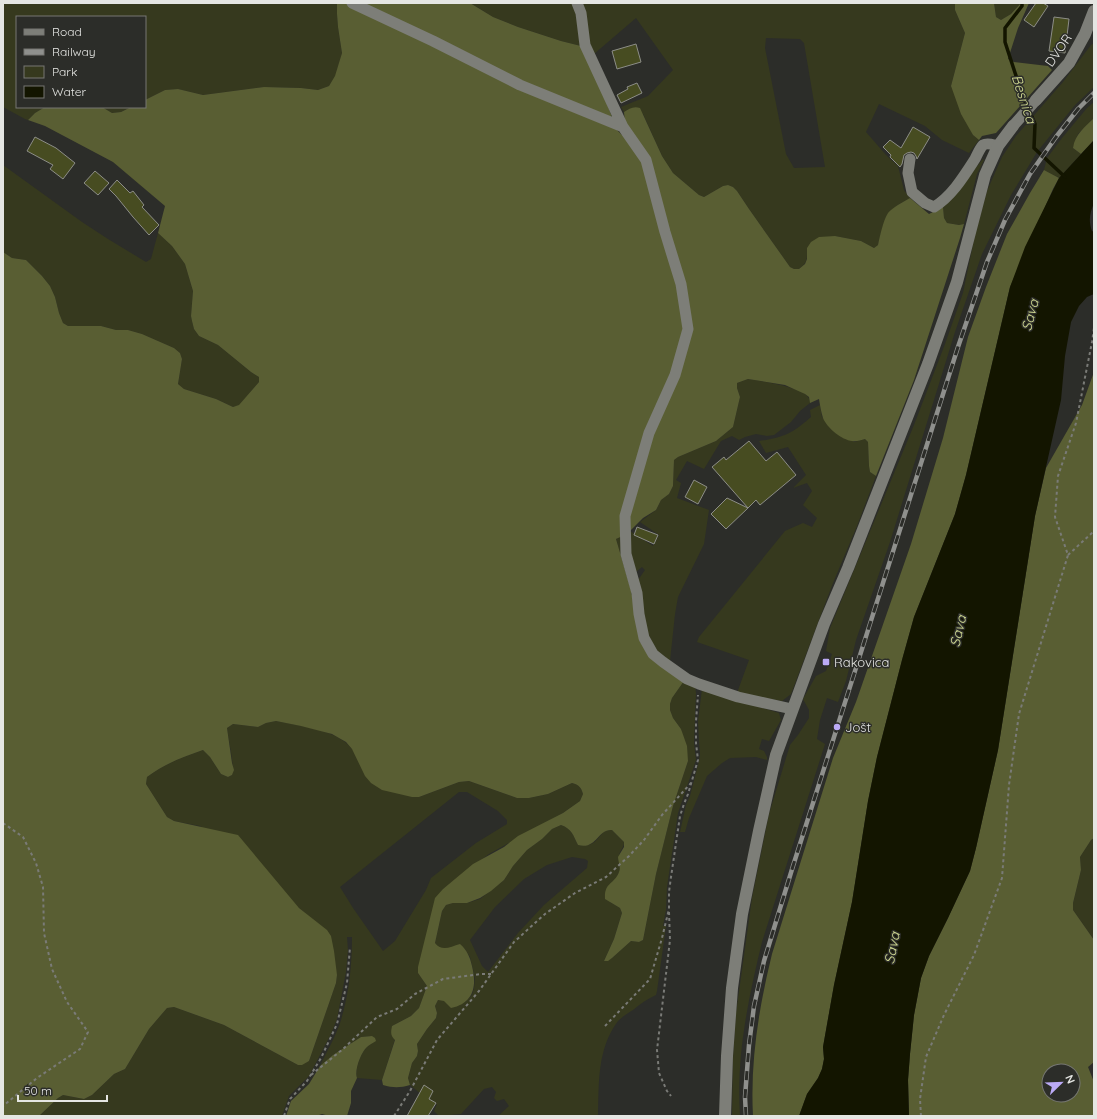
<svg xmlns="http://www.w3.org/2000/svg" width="1097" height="1119" font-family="Quicksand,sans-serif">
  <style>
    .green { fill: #36391e; fill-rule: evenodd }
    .forest { fill: #595e33; fill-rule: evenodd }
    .water { fill: #131500 }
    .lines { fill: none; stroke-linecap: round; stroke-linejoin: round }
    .stream { stroke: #131500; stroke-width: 3.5 }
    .building { fill: #474c21; stroke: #8c8d87 }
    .path { stroke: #7a7b77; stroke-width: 2; stroke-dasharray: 3 3; stroke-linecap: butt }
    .street { stroke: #7d7e78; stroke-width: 11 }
    .secondary { stroke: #7d7e78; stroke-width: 12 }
    .rail-casing { stroke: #8f908d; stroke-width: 4.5 }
    .rail { stroke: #2c2d29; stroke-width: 3; stroke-dasharray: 9; stroke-linecap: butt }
    .poi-dot { fill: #bbaaf6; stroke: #2c2d29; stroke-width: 1.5 }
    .labels { text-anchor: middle; stroke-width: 3; stroke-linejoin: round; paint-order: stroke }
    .street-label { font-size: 13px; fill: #e5e6e3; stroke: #2c2d29 }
    .poi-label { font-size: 13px; fill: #e5e6e3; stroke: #2c2d29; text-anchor: start }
    .water-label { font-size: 14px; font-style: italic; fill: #d0d991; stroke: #2c2d29 }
  </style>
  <rect width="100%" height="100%" fill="#2c2d29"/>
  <!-- green -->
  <path class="green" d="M 3,3 L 337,3 L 337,14 L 338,27 L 342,53 L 336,76 L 329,86 L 318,90 L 301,88 L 264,87 L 203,95 L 178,89 L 165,90 L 145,100 L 145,17 L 17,17 L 17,107 L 45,107 L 35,113 L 28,120 L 25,119 L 3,107 Z
    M 470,3 L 573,3 L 576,14 L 581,46 L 561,41 L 518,27 L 493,17 Z
    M 580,3 L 955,3 L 955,10 L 965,33 L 951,86 L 973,135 L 979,140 L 969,153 L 942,140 L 925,126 L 879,104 L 866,132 L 886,155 L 898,166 L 904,190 L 910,198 L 898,205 L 881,233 L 878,245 L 874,248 L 861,241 L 835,236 L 807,248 C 807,259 808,262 799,269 L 794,269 L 790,267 L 749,209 L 737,191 L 733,187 L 728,185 L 723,186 L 704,197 L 699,195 L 673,173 L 662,156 L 643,114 L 629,109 L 624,112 L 621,107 L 648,96 L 673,70 L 636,18 L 594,54 L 588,44 ZM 766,38 L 800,39 L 804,43 L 825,167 L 794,168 L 786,154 L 765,48 Z
    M 994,3 L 1021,3 L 1011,14 L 1001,20 L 996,17 Z
    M 1094,43 L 1094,62 L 1093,64 L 1094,68 L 1094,87 L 1075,105 L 1037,152 L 1011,195 L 982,254 L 955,332 L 890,542 L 856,640 L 846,681 L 838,702 L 827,698 L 820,720 L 817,739 L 825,744 L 762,942 C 748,1000 736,1056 740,1116 L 732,1116 L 733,1058 L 736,1013 L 752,898 L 769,814 L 790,745 L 798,735 L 809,718 L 809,710 L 803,699 L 816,676 L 826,671 L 832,654 L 826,651 L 830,628 L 914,425 L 945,344 L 963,293 L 975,235 L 987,191 L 1002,157 L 1016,136 L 1063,82 L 1091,45 Z
    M 1094,102 L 1094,118 L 1078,134 L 1073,148 L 1081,154 L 1059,178 L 1044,170 L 1047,158 L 1062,138 L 1087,108 Z
    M 102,107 L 131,107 L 121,112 L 112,113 Z
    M 983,159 L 984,160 L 977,174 L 964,224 L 959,225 L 947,223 L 944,218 L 943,207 Z
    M 3,165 L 82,222 L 108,239 L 146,262 L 151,259 L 158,233 L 172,246 L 185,264 L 193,291 L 191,316 L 192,321 L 194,329 L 199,336 L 218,345 L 251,372 L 259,377 L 259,382 L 239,406 L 233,407 L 216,399 L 184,389 L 178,384 L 182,359 L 180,353 L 174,348 L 142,334 L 128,330 L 116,330 L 101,326 L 68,326 L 63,323 L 59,313 L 55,297 L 50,286 L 42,276 L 26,260 L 12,258 L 3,252 Z
    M 748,379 C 760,381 802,387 808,397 C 809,398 810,401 810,403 L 800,411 L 791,422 L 774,435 L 767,436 L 756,434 L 745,437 L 739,440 L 732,436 L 721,441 L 704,469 L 687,461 L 676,480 L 681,483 L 677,498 L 709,510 L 704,544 L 678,597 L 675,614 L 670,661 C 649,651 647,632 643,611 C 641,601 640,590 638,580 L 645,570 L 642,567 L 637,571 L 624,567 L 616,539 L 627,534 L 630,531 L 653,546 L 659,535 L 640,522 L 656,510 L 661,500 L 669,494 L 673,486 L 674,460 L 678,457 L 716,441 L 733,427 L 740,397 L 737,388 L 737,383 Z
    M 820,405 L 822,417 L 854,442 L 865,439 L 868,442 L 869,466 L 870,472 L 876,476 L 857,526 L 833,583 L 791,694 L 782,701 L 737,693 L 749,660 L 697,642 L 699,637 L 785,531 L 803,523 L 812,527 L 817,518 L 803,505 L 812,491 L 807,483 L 793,488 L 806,475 L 788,447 L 766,453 L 759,441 C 783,438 793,433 811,417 L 810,410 Z
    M 684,681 L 695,686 L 696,693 L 694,743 L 696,760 L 678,813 L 667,887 L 666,910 L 663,926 L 666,926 L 657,991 L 656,995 C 647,999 640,1004 633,1010 C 628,1013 622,1017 618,1021 C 597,1049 599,1083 598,1116 L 498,1116 L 509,1106 L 504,1099 L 497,1101 L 494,1098 L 496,1092 L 492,1087 L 484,1089 L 461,1114 L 439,1116 L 434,1111 L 437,1104 L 421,1094 L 410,1085 L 408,1078 L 412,1063 L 417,1056 L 418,1051 L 417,1044 L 427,1029 L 436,1018 L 437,1013 L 435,1006 L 438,1000 L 465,1002 L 472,995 L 474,988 L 475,978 L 470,957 L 464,948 C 461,948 441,949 439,948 C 438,947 436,945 435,943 L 442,911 L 446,905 L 453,903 L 467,903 L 480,899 L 504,880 L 513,866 L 527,850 L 542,839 L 552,829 L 561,825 C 572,829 573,835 578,845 C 581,845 585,846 588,845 C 599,843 600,829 612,830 L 624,842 C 624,847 622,848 620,852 C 618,858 619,864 620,871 L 618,874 L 610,902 L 620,908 L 622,913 L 614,939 L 604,961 L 612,958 L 631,941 L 639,942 L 643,940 L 656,874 L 673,806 L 688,761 L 681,729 L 673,718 L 670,710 L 670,704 L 672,698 ZM 572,857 L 585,859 L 588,861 L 587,868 L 544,905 L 518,933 L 488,972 L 482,966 L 470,940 L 495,907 L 524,879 L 547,865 Z
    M 702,689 L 716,694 L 779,713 L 781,720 L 769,741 L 762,739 L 759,749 L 764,751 L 767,757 L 767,760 L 756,757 L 730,758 L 722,763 L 707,776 L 689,818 L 685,832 L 680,832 L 686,805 L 690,796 L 699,761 L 700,754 L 699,742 L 698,721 Z
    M 276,721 C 296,725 329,729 345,742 C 348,744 350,747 352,749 L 419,797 L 459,782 L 469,781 L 517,798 L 529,798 L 548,794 L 572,783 C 579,785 581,787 583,794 L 580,801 L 563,813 L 489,854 L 443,889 L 418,973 L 427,986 L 419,1008 L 411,1016 L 392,1026 L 395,1039 L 382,1080 L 357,1078 C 354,1071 361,1052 367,1047 C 369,1045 373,1043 375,1041 L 372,1036 L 361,1037 L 333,1055 L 320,1066 C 327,1051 336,1036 341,1020 C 349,994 352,965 352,937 L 347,937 L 348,950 L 346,972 L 337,1019 L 331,1034 L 309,1076 L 289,1096 L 282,1116 L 39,1116 L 58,1098 L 63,1095 L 84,1099 L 92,1095 L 114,1074 L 125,1069 L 149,1029 L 167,1008 L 174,1007 L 224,1025 L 298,1065 L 309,1061 L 336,983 L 337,975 L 305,913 L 200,826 L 174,821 L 167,817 L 146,784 L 147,777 C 164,764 183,757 203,750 L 210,757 L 221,774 L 228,777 L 232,775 C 235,767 228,738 227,728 L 233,724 L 258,727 L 266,723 ZM 459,792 L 467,792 L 498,811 L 507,820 L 507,824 L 476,843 L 431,878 L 426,890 L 395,941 L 383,951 L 353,908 L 340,887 Z
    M 1094,838 L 1094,940 L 1073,910 L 1073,903 L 1081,870 L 1080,857 L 1091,840 Z"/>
  <!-- forest -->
  <path class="forest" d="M 337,3 L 470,3 L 493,17 L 518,27 L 561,41 L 581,46 L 592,65 L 617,130 L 622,135 L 625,123 L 624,112 C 629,109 633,106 640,108 L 662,156 L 673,173 L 699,195 L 704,197 L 723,186 L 728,185 L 733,187 L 737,191 L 749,209 L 790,267 L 794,269 L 799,269 L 805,264 L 807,259 L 807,248 L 811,242 L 819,237 L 835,236 L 861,241 L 874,248 L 878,245 C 880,236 883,221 888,213 C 893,207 903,202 910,198 L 929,214 L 943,207 L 944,218 L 947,223 L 959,225 L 964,224 L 960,238 L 914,380 L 876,476 L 870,472 L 869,466 L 868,442 L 865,439 C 861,440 856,442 852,441 C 842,440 827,428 823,418 C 821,412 820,405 819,399 L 810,403 L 809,397 L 805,394 L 785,385 L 748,379 L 737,383 L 737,388 L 740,397 L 733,427 L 716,441 L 678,457 L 674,460 L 673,486 L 669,494 L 661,500 L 656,510 L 643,518 L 627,534 L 616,539 L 631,590 L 640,642 L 684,681 L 672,698 L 670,704 L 670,710 L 673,718 L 681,729 L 687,746 L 688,761 L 673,806 L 656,874 L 643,940 L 639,942 L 631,941 L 612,958 L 608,961 L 604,961 L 614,939 L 622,913 L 620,908 L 605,899 C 604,882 614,885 619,872 C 621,868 618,861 618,857 L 624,847 L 624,842 L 612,830 C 597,829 597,850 578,845 C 573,835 572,829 561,825 L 552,829 L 542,839 L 527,850 L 513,866 L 504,880 L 491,891 L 480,898 L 467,903 L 453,903 L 446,905 L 442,911 L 435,943 C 442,952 450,947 460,944 C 467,950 470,957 472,966 C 477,986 474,1003 451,1008 L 444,1001 L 438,1000 L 435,1006 L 437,1013 L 436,1018 L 427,1029 L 417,1044 L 418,1051 L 417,1056 L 412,1063 L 408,1078 L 410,1085 C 400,1088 393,1088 383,1085 L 382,1080 L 395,1040 C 390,1035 391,1032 392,1026 L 411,1016 L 419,1008 L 427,986 L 418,973 L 418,967 L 435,898 L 443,889 L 473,864 L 504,847 L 518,836 L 563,813 L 580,801 L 583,794 C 581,787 579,785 572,783 L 548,794 L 529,798 L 517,798 L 469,781 L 459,782 L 419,797 L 412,797 L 382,790 L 371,783 L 365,776 L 352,749 L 346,742 L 332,734 L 301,726 L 276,721 L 266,723 L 258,727 L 233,724 L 227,728 L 232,763 L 234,770 L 232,775 L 228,777 L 221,774 L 210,757 L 203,750 C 183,757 164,764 147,777 L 146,784 L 167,817 L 174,821 L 238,835 L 299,908 L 327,930 L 331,936 L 334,951 L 337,975 L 336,983 L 309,1061 L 302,1065 L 298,1065 L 224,1025 L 174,1007 L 167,1008 L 149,1029 L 125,1069 L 114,1074 L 92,1095 L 84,1099 L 63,1095 L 58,1098 L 39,1116 L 3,1116 L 3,252 L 12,258 L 26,260 L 42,276 L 50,286 L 55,297 L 59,313 L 63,323 L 68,326 L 101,326 L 116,330 L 128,330 L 142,334 L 174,348 L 180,353 L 182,359 L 178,384 L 184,389 L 216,399 L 233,407 L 239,405 L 259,382 L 259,377 L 251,372 L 218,345 L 199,336 L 194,329 L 192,321 L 191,316 L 193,291 L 185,264 L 172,246 L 158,233 L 165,206 L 113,162 L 45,126 L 28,120 L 35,113 L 45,107 L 102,107 L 112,113 L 121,112 L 131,107 L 145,107 L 145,100 L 165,90 L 178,89 L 203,95 L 264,87 L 301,88 L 318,90 L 329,86 L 335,76 L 342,53 L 338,27 L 337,14 Z
    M 955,3 L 994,3 L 996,17 L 1001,20 L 1011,14 L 1021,3 L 1029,3 L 1018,28 L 1008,59 L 1014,62 L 1048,66 L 1052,70 L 996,133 L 982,136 L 979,140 L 973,135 L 961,114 L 951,86 L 965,33 L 955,10 Z
    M 1094,118 L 1094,140 L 1081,154 L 1073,148 C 1075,134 1085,127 1094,118 Z
    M 1044,170 L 1059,178 L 1053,189 L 1010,287 L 966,475 L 955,514 L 914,617 L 902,660 L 877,757 L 868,801 L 852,902 L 834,985 L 823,1047 L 824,1059 L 822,1069 L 818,1078 L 807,1094 L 799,1116 L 753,1116 C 750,1061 759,1007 772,954 L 833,758 L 856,702 L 911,544 L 943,438 L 968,337 L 986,287 L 1007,234 L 1030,193 Z
    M 1094,372 L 1094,838 L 1091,840 L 1080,857 L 1081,870 L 1073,903 L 1073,910 L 1094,940 L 1094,1062 L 1088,1067 L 1094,1082 L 1094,1116 L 909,1116 L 908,1080 L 910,1054 L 914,1015 L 921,978 L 929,956 L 948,918 L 970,871 L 976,848 L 998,750 L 1035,516 L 1046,468 L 1082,405 ZM 1049,1071 L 1073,1071 L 1073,1095 L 1049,1095 Z
    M 372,1036 L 375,1038 L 376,1041 C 373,1043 369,1045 367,1047 C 361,1052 354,1071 357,1078 L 351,1091 L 351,1103 L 347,1116 L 329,1116 L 322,1114 L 316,1116 L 286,1116 L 291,1101 L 309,1084 L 320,1066 L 333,1055 L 361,1037 Z"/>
  <!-- water -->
  <path class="water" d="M 1094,140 L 1094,203 C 1090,213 1088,220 1092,231 L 1094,232 L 1094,294 L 1087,297 L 1079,306 L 1071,322 L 1065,356 L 1061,400 L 1035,516 L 998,750 L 976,848 L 970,871 L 948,918 L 929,956 L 921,978 L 914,1015 L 910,1054 L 908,1080 L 909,1116 L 799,1116 L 807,1094 L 818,1078 L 822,1069 L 824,1059 L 823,1047 L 834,985 L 852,902 L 868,801 L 877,757 L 902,660 L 914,617 L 955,514 L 966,475 L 1010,287 L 1025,247 L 1059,178 Z"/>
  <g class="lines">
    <!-- stream -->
    <path class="stream" d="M 1022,3 L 1022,6 L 1005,28 L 1005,42 L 1022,94 L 1035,124 L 1034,148 L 1065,177"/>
  </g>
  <!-- building -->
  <path class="building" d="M 1036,3 L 1043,3 L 1048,6 L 1034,27 L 1024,20 Z
    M 1054,17 L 1069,19 L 1065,53 L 1049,51 Z
    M 636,44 L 641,62 L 617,69 L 612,51 Z
    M 637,83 L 642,93 L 621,103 L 617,95 L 628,89 L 627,87 Z
    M 913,127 L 930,137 L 917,159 L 916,156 L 914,153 L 911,152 L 907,153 L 904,155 L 902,164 L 900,167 L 890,157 L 891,155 L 883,147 L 890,140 L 901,148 Z
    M 35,137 L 56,148 L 75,163 L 63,179 L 50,169 L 53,165 L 27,151 Z
    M 95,171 L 109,183 L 98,195 L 84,183 Z
    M 117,180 L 130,193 L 133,191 L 144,205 L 142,207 L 159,225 L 149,235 L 133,217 L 116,196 L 109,189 Z
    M 749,441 L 766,461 L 777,452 L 796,475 L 760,505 L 756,500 L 748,508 L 712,467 L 724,457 L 726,460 Z
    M 694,480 L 707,487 L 698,504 L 685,497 Z
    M 727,498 L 748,508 L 726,529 L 711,514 Z
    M 637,527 L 658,535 L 654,544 L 634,535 Z
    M 424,1085 L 433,1091 L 429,1099 L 436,1103 L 428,1116 L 407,1116 Z"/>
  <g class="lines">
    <!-- path -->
    <path class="path" d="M 1068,555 L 1094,531
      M 3,823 L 23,837 L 36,863 L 43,887 L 44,933 L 52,969 L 67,1002 L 88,1032 L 80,1049 L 37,1078 L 3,1106
      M 669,912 L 670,940 L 657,1050 L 659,1073 L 667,1091 L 671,1096
      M 605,1026 L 650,979 L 662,938 L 669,909 L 669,892 L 671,877 L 680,816 L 684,804 L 688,794 L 698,760 L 696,743 L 696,721 L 698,695
      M 311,1075 L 343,1049 L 377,1017 L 397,1009 L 415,994 L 443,979 L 481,974 L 491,974
      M 284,1116 L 290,1099 L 307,1081 L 321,1058 L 337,1024 L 347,983 L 350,947
      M 394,1116 L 410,1091 L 437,1040 L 479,991 L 514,942 L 545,914 L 575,893 L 606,877 L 629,856 L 644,840 L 662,815 L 691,783
      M 921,1116 L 920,1099 L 926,1057 L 944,1015 L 974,955 L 1002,878 L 1009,785 L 1019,714 L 1068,555 L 1055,517 L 1058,476 L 1076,423 L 1092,342 L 1094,328"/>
    <!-- street -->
    <path class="street" d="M 352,3 L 433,41 L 520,85 L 623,127
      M 577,3 L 581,13 L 585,45 L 623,127 L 646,160 L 665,232 L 681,284 L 688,329 L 675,375 L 649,433 L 625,516 L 626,554 L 637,593 L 639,614 L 644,638 L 653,654 L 663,662 L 687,679 L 699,684 L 738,697 L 792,709
      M 1013,126 L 1036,100
      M 910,159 L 908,173 L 912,192 L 925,203 L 934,207 C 952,196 964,176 975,159 C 977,155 980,148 983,145 C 988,142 993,145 998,146"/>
    <!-- secondary -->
    <path class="secondary" d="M 1036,100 L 1069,63 L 1085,34 L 1094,11
      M 725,1116 L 727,1056 L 732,988 L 742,914 L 759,831 L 776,755 L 824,624 L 848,568 L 928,364 L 957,282 L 985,175 L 998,146 L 1013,126"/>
    <defs>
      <path id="rail" d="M 746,1116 L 745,1097 L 749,1045 L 754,1006 L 764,961 L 793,866 L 958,347 L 987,262 L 1005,220 L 1030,174 L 1056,137 L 1078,109 L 1094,93"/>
    </defs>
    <!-- rail casing -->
    <use href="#rail" class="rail-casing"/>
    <!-- rail -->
    <use href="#rail" class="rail"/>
  </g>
  <!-- markers -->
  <g class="poi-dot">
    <rect x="822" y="658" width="8" height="8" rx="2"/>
    <circle cx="837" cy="727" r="4"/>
  </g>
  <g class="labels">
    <!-- street labels -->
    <g class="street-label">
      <text transform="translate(1058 50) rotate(-55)" y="5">DVOR</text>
    </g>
    <!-- poi labels -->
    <g class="poi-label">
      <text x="834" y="667">Rakovica</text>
      <text x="845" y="732">Jošt</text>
    </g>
    <!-- water labels -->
    <g class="water-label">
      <text transform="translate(1024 99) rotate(72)" y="5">Besnica</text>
      <text transform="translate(1030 315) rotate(-75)" y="5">Sava</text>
      <text transform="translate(958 631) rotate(-77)" y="5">Sava</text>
      <text transform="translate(892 948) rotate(-79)" y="5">Sava</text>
    </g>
  </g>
  <!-- border -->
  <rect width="1097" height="1119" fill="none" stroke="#e5e6e3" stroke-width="8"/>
  <!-- legend -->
  <rect x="16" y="16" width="130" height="92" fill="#2c2d29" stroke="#767773"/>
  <rect x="24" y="29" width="20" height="6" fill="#7d7e78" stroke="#767773"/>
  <text x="52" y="36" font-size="12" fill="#e5e6e3">Road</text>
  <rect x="24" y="49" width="20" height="6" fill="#8f908d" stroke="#767773"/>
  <text x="52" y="56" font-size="12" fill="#e5e6e3">Railway</text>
  <rect x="24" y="66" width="20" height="12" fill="#36391e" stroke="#767773"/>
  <text x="52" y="76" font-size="12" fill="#e5e6e3">Park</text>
  <rect x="24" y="86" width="20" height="12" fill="#131500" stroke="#767773"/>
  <text x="52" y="96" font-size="12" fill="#e5e6e3">Water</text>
  <!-- north arrow -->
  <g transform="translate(1061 1083) rotate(67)"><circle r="19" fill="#2c2d29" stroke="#767773"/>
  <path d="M0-3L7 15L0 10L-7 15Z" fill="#bbaaf6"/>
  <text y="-6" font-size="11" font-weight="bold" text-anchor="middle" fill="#e5e6e3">N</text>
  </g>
  <!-- scale -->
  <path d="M18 1095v6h89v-6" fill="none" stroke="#e5e6e3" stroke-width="2"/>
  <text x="24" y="1095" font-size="12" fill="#e5e6e3" stroke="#2c2d29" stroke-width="3" paint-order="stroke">50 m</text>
</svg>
